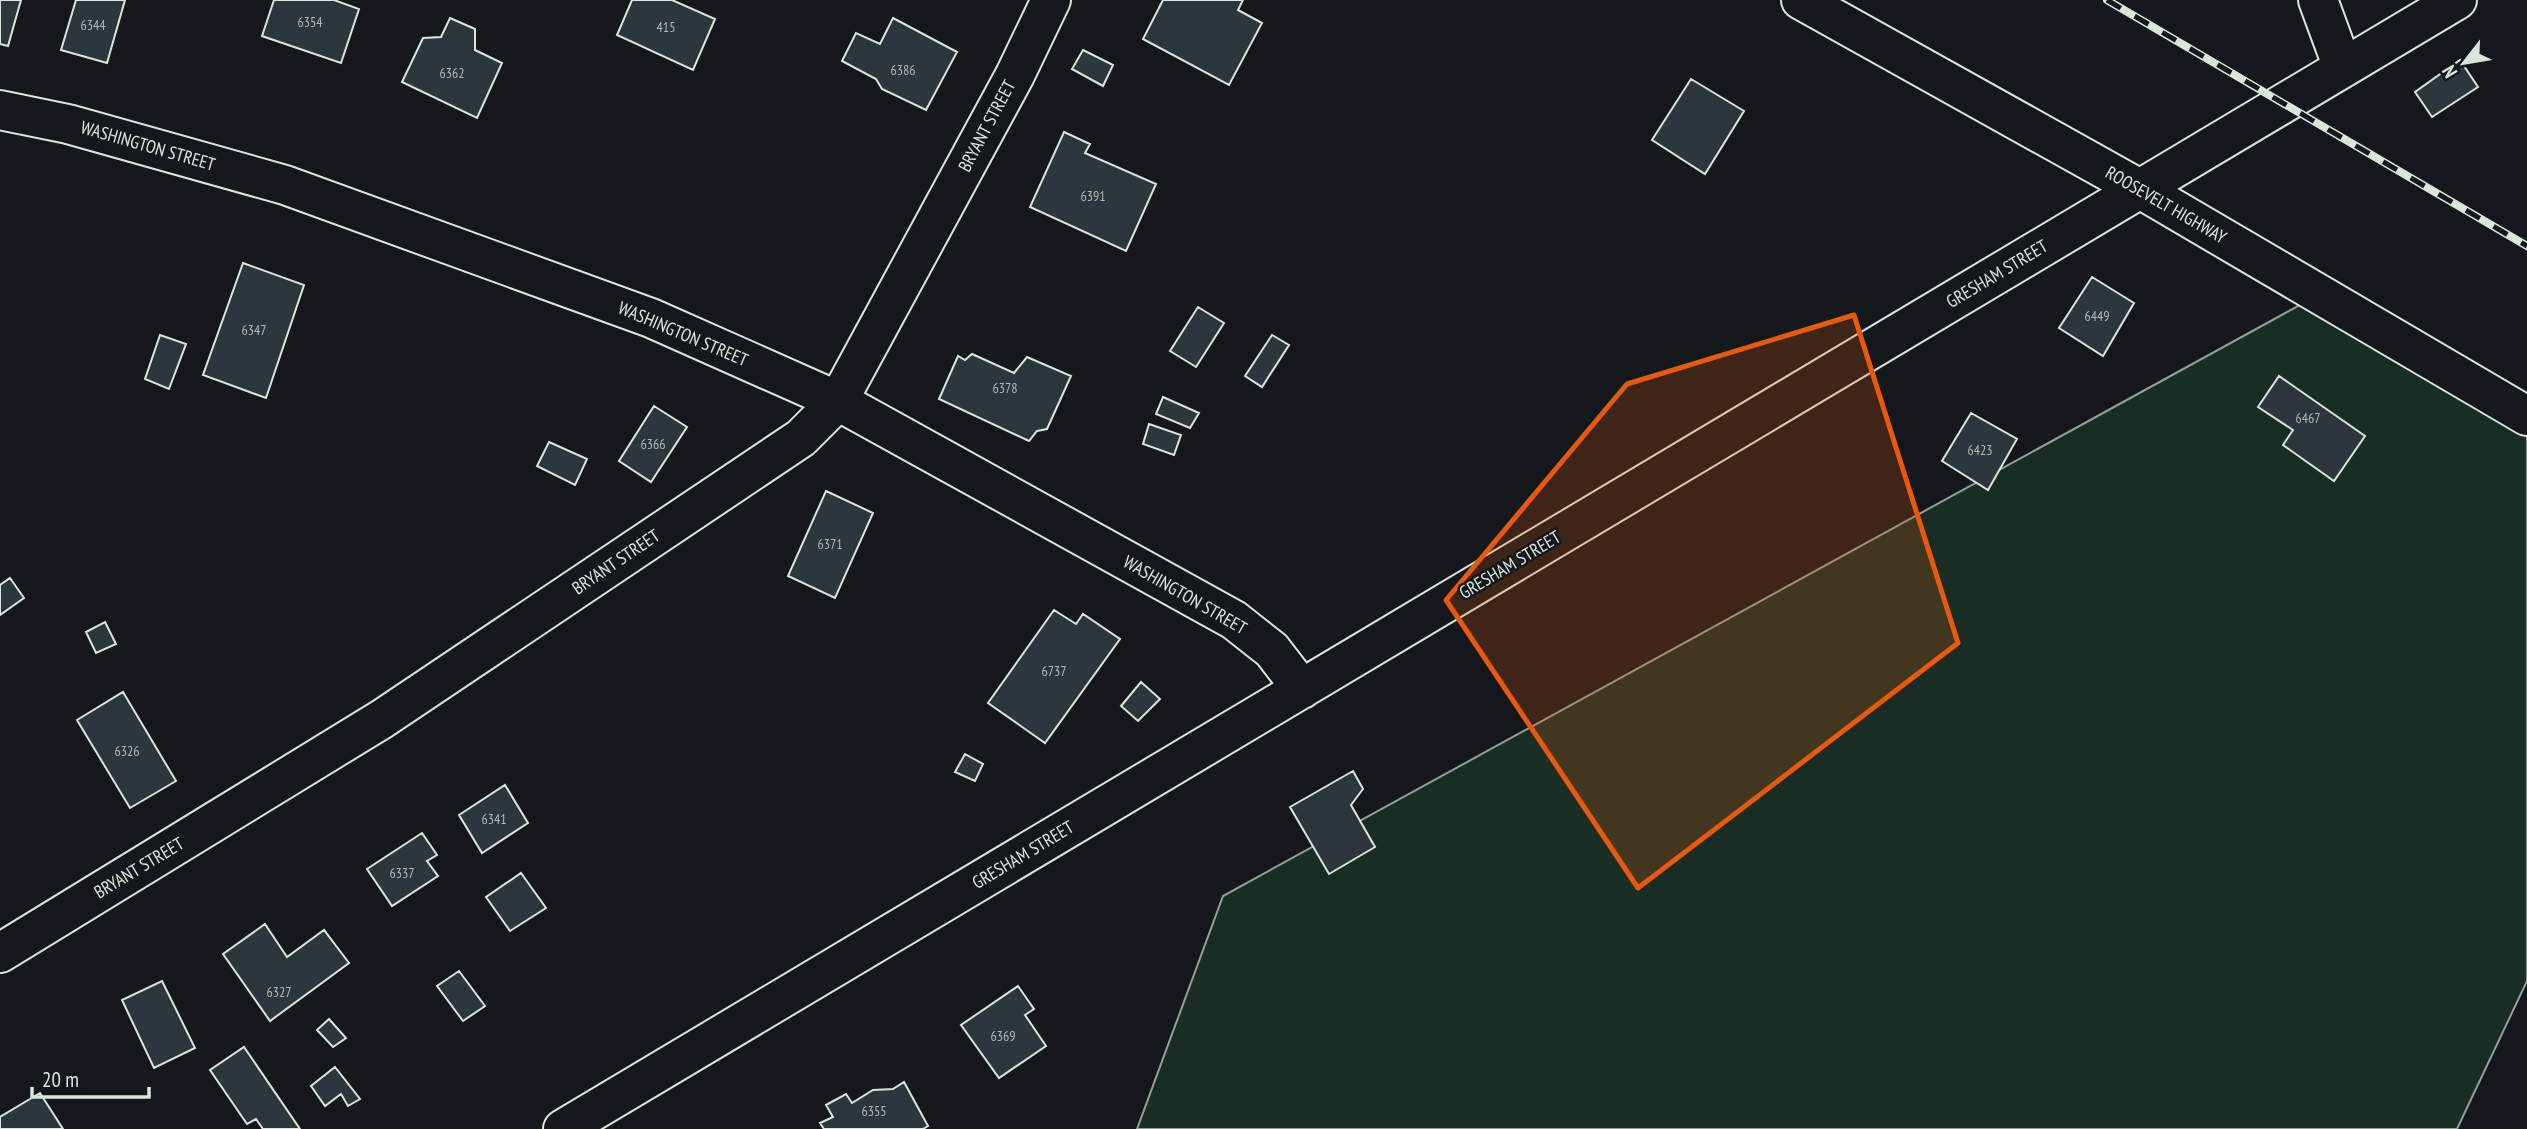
<svg xmlns="http://www.w3.org/2000/svg" width="2527" height="1129" font-family="'PT Sans Narrow',sans-serif">
  <style>
    .green { fill: #1a2d24; stroke: #939e99; stroke-width: 2 }
    .building { fill: #2c363c; stroke: #d8e6dc; stroke-width: 2 }
    .lines { fill: none; stroke-linecap: round; stroke-linejoin: round }
    .minor-casing { stroke: #d8e6dc; stroke-width: 42 }
    .major-casing { stroke: #d8e6dc; stroke-width: 42 }
    .minor { stroke: #14181c; stroke-width: 38 }
    .major { stroke: #14181c; stroke-width: 38 }
    .rail-casing { stroke: #d8e6dc; stroke-width: 8 }
    .rail { stroke: #14181c; stroke-width: 5; stroke-dasharray: 16; stroke-linecap: butt }
    .marked { fill: #e8590c; fill-opacity: 0.2; stroke: #e8590c; stroke-width: 5; stroke-linejoin: round }
    .labels { text-anchor: middle; stroke-width: 5; stroke-linejoin: round; paint-order: stroke }
    .number-label { font-size: 14px; fill: #adbab4 }
    .street-label { font-size: 18px; fill: #d8e6dc; stroke: #14181c }
  </style>
  <rect width="100%" height="100%" fill="#14181c"/>
  <!-- green -->
  <path class="green" d="M 2329,289 L 2527,402 L 2527,981 L 2457,1129 L 1137,1129 L 1223,896 Z"/>
  <!-- building -->
  <path class="building" d="M 0,0 L 21,0 L 8,46 L 0,44 Z
    M 76,0 L 125,0 L 107,63 L 61,50 Z
    M 274,0 L 334,0 L 359,9 L 341,63 L 262,36 Z
    M 632,0 L 672,0 L 715,19 L 693,70 L 617,35 Z
    M 1163,0 L 1243,0 L 1238,10 L 1262,23 L 1229,85 L 1143,39 Z
    M 450,18 L 475,29 L 475,50 L 502,63 L 477,118 L 402,82 L 423,38 L 441,37 Z
    M 893,18 L 957,52 L 926,110 L 882,89 L 876,79 L 842,61 L 856,33 L 880,44 Z
    M 1083,50 L 1113,65 L 1103,86 L 1072,69 Z
    M 2460,60 L 2478,87 L 2432,117 L 2415,92 Z
    M 1691,79 L 1744,111 L 1705,174 L 1652,140 Z
    M 1064,132 L 1090,144 L 1085,153 L 1156,184 L 1126,251 L 1030,207 Z
    M 243,263 L 304,285 L 266,398 L 203,375 Z
    M 2092,277 L 2134,303 L 2103,356 L 2059,328 Z
    M 1198,307 L 1224,323 L 1196,367 L 1170,351 Z
    M 160,335 L 186,344 L 169,389 L 145,379 Z
    M 1272,335 L 1289,345 L 1262,387 L 1245,376 Z
    M 972,354 L 1014,373 L 1027,357 L 1071,376 L 1047,429 L 1037,431 L 1029,441 L 939,399 L 958,356 L 965,360 Z
    M 2279,376 L 2365,436 L 2334,481 L 2283,445 L 2293,430 L 2258,407 Z
    M 1163,397 L 1199,413 L 1190,428 L 1156,414 Z
    M 654,406 L 687,427 L 651,482 L 619,461 Z
    M 1971,413 L 2017,439 L 1988,490 L 1942,461 Z
    M 1149,424 L 1181,435 L 1174,455 L 1143,444 Z
    M 549,442 L 587,459 L 575,485 L 537,466 Z
    M 826,491 L 873,513 L 835,598 L 788,576 Z
    M 10,578 L 24,598 L 0,615 L 0,585 Z
    M 1054,610 L 1076,624 L 1083,614 L 1120,639 L 1045,743 L 988,703 Z
    M 105,622 L 116,644 L 96,653 L 86,632 Z
    M 1141,682 L 1160,699 L 1138,721 L 1121,706 Z
    M 123,692 L 176,781 L 130,808 L 77,720 Z
    M 965,754 L 983,764 L 975,781 L 955,772 Z
    M 1353,771 L 1363,789 L 1351,805 L 1375,847 L 1329,874 L 1290,807 Z
    M 505,785 L 528,823 L 482,853 L 459,815 Z
    M 422,833 L 437,855 L 427,861 L 438,876 L 392,906 L 367,869 Z
    M 521,873 L 546,908 L 510,931 L 486,897 Z
    M 265,924 L 287,957 L 324,930 L 349,963 L 270,1021 L 223,954 Z
    M 459,971 L 485,1006 L 463,1021 L 437,986 Z
    M 162,981 L 195,1048 L 154,1068 L 122,1000 Z
    M 1018,986 L 1034,1009 L 1025,1015 L 1046,1046 L 999,1078 L 961,1025 Z
    M 329,1019 L 346,1038 L 333,1047 L 317,1030 Z
    M 244,1047 L 300,1129 L 263,1129 L 256,1119 L 247,1124 L 210,1070 Z
    M 335,1067 L 360,1099 L 348,1106 L 341,1094 L 325,1106 L 311,1086 Z
    M 904,1082 L 928,1126 L 923,1129 L 824,1129 L 820,1123 L 833,1117 L 826,1105 L 846,1094 L 852,1103 L 873,1090 L 893,1089 Z
    M 40,1093 L 63,1129 L 0,1129 L 0,1117 Z"/>
  <g class="lines">
    <defs>
      <path id="minor" d="M 2318,0 L 2343,68
        M 0,110 L 68,124 L 285,185 L 651,318 L 838,401 L 1234,620 L 1272,650 L 1302,689
        M 0,953 L 382,719 L 801,438 L 838,401 L 1015,75 L 1051,0
        M 563,1129 L 2457,0"/>
      <path id="major" d="M 1801,0 L 2140,189 L 2527,416"/>
    </defs>
    <!-- minor casing -->
    <use href="#minor" class="minor-casing"/>
    <!-- major casing -->
    <use href="#major" class="major-casing"/>
    <!-- minor -->
    <use href="#minor" class="minor"/>
    <!-- major -->
    <use href="#major" class="major"/>
    <defs>
      <path id="rail" d="M 2107,0 L 2527,246"/>
    </defs>
    <!-- rail casing -->
    <use href="#rail" class="rail-casing"/>
    <!-- rail -->
    <use href="#rail" class="rail"/>
  </g>
  <!-- marked area -->
  <path class="marked" d="M 1854,315 L 1958,643 L 1638,888 L 1446,600 L 1627,384 Z"/>
  <g class="labels">
    <!-- number labels -->
    <g class="number-label">
      <text x="310" y="27">6354</text>
      <text x="93" y="30">6344</text>
      <text x="666" y="32">415</text>
      <text x="903" y="75">6386</text>
      <text x="452" y="78">6362</text>
      <text x="1093" y="201">6391</text>
      <text x="2097" y="321">6449</text>
      <text x="254" y="335">6347</text>
      <text x="1005" y="393">6378</text>
      <text x="2308" y="423">6467</text>
      <text x="653" y="449">6366</text>
      <text x="1980" y="455">6423</text>
      <text x="830" y="549">6371</text>
      <text x="1054" y="676">6737</text>
      <text x="127" y="756">6326</text>
      <text x="494" y="824">6341</text>
      <text x="402" y="878">6337</text>
      <text x="279" y="997">6327</text>
      <text x="1003" y="1041">6369</text>
      <text x="874" y="1116">6355</text>
    </g>
    <!-- street labels -->
    <g class="street-label">
      <text transform="translate(987 126) rotate(-62)" y="6">BRYANT STREET</text>
      <text transform="translate(148 146) rotate(16)" y="6">WASHINGTON STREET</text>
      <text transform="translate(2166 205) rotate(30)" y="6">ROOSEVELT HIGHWAY</text>
      <text transform="translate(1997 274) rotate(-31)" y="6">GRESHAM STREET</text>
      <text transform="translate(683 334) rotate(23)" y="6">WASHINGTON STREET</text>
      <text transform="translate(616 562) rotate(-34)" y="6">BRYANT STREET</text>
      <text transform="translate(1510 565) rotate(-31)" y="6">GRESHAM STREET</text>
      <text transform="translate(1185 595) rotate(30)" y="6">WASHINGTON STREET</text>
      <text transform="translate(1023 855) rotate(-31)" y="6">GRESHAM STREET</text>
      <text transform="translate(139 868) rotate(-31)" y="6">BRYANT STREET</text>
    </g>
  </g>
  <!-- north arrow -->
  <g transform="translate(2464 63) rotate(239)" stroke="#14181c" stroke-width="5" paint-order="stroke">
  <path d="M0-5L12 26L0 18L-12 26Z" fill="#d8e6dc"/>
  <text y="-10" font-size="19" font-weight="bold" text-anchor="middle" fill="#d8e6dc">N</text>
  </g>
  <!-- scale -->
  <path d="M32 1087v10h117v-10" fill="none" stroke="#d8e6dc" stroke-width="3.5"/>
  <text x="42" y="1087" font-size="21" fill="#d8e6dc" stroke="#14181c" stroke-width="5" paint-order="stroke">20 m</text>
</svg>
